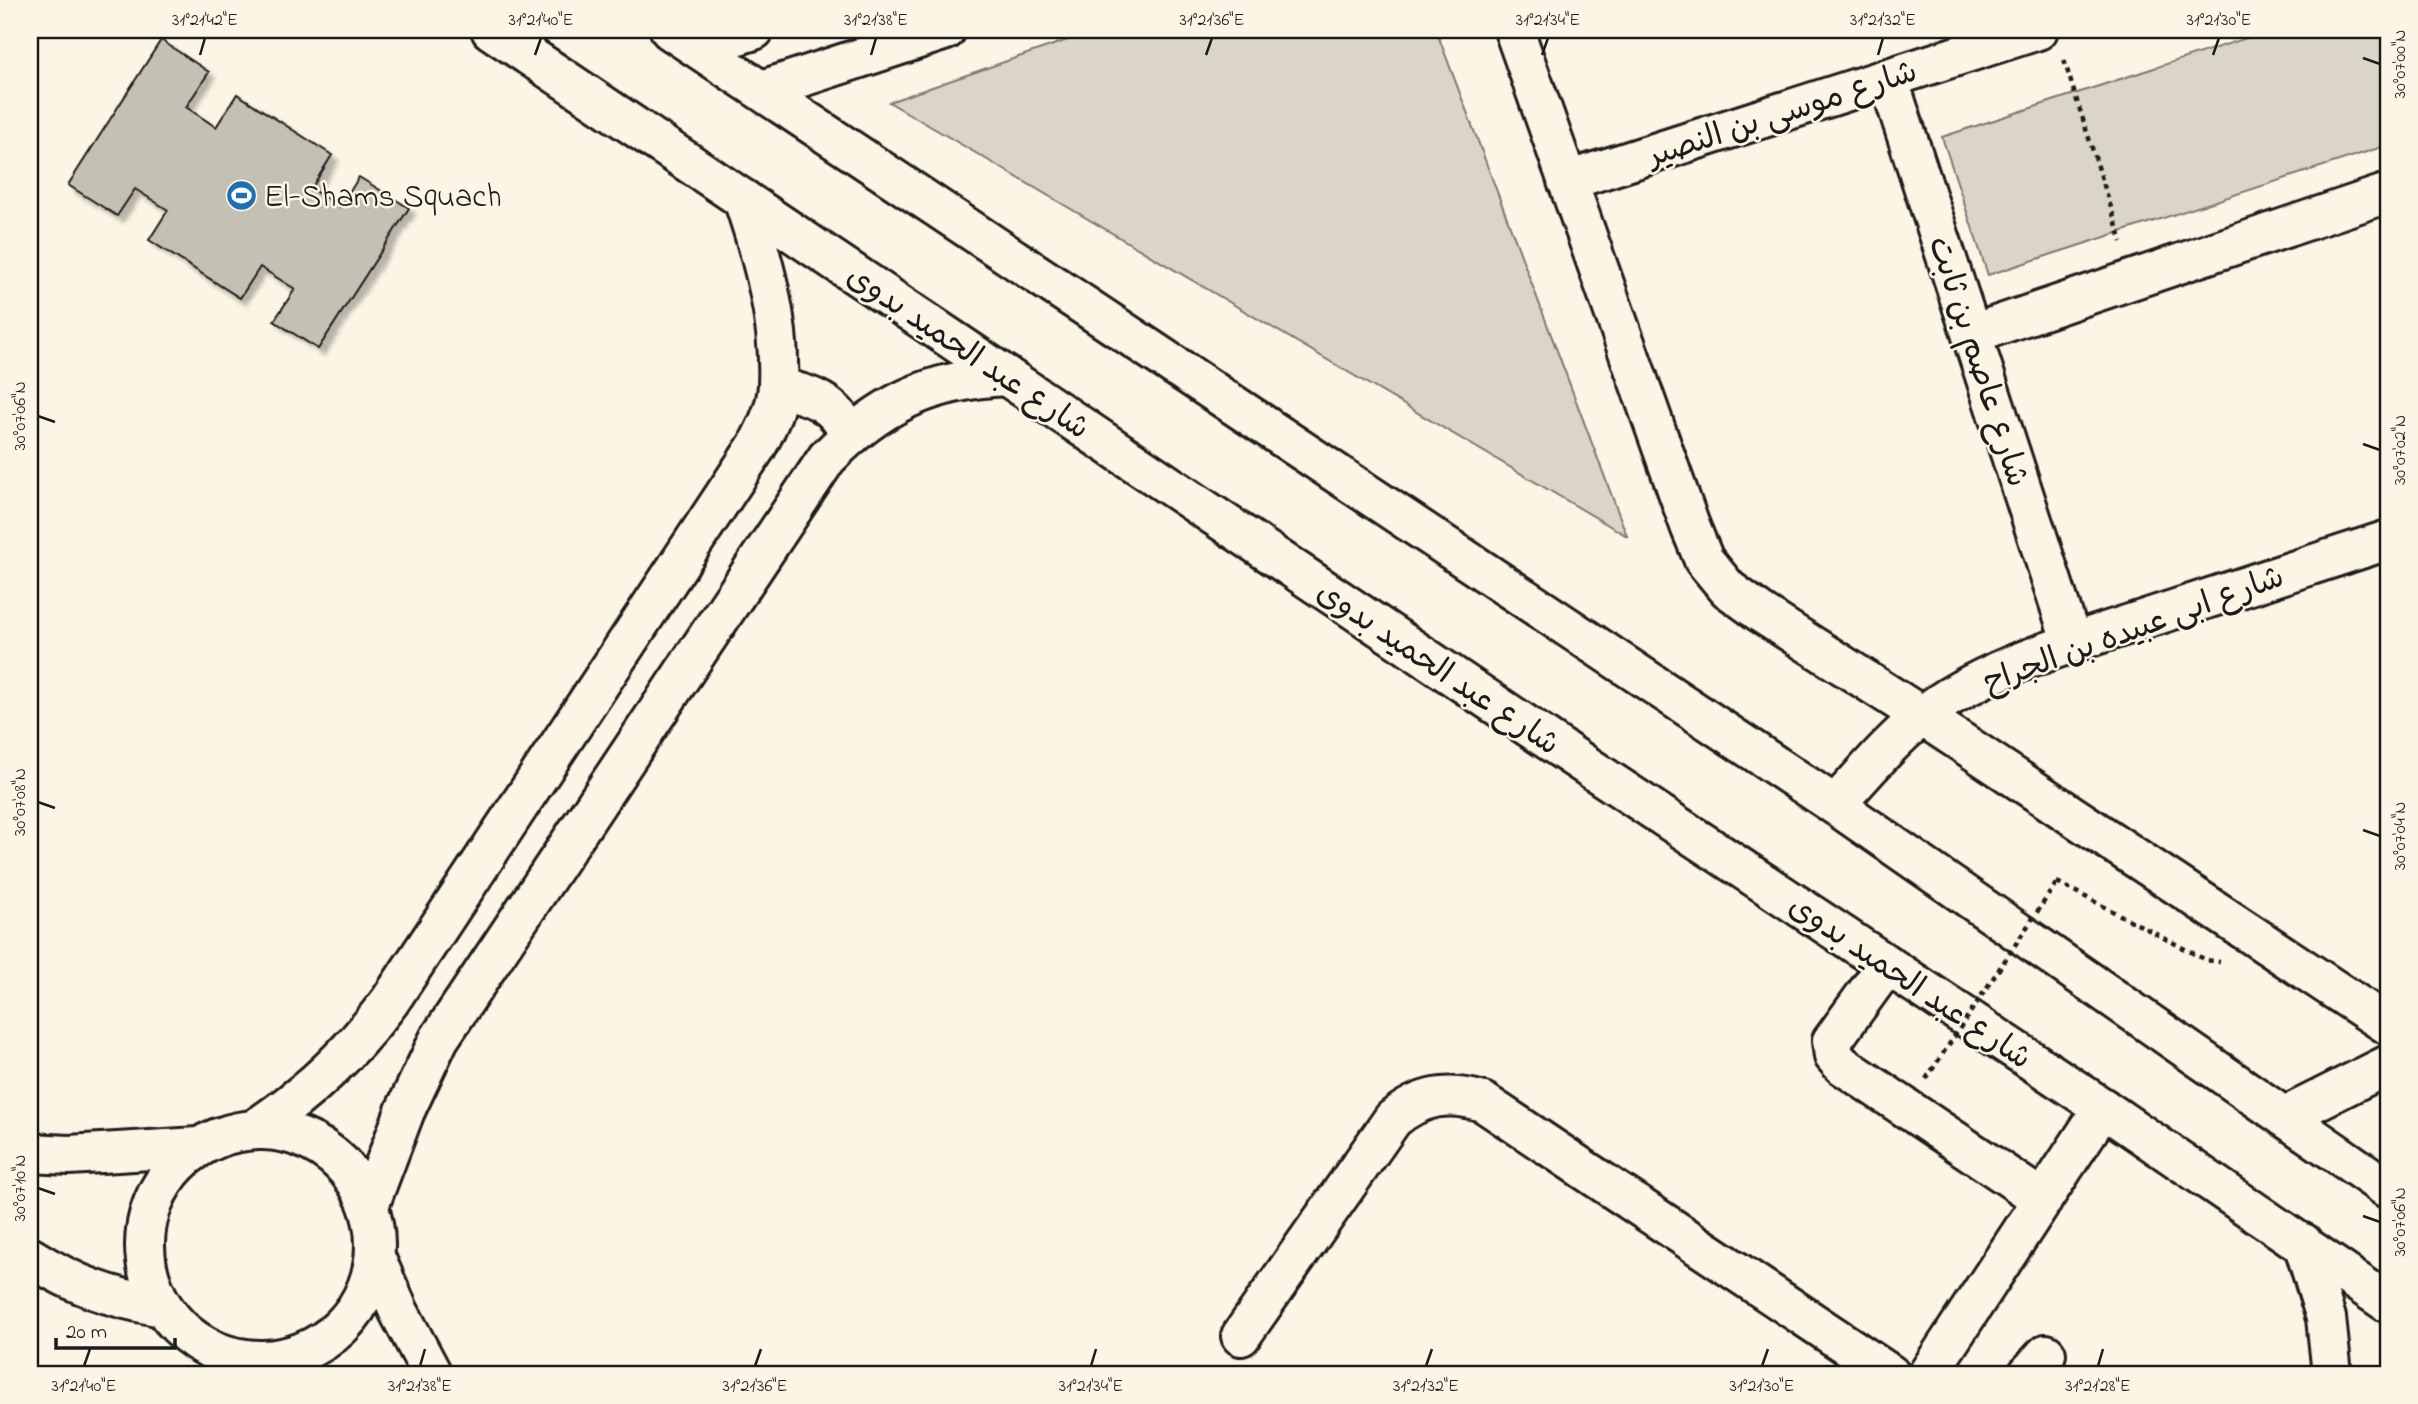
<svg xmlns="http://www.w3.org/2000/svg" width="2418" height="1404" font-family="'Indie Flower','Playpen Sans Arabic',sans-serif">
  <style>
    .green { fill: #dbd5c8; stroke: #7c7872; stroke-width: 2 }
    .building { fill: #c4c0b3; stroke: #1c1c1c; stroke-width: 2; filter: url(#shadow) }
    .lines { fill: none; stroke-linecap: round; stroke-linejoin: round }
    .minor-casing { stroke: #1c1c1c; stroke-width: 44 }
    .major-casing { stroke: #1c1c1c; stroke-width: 44 }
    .path { stroke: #1c1c1c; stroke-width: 4.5; stroke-dasharray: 5 5; stroke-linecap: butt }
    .minor { stroke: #fcf5e5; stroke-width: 38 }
    .major { stroke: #fcf5e5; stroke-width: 38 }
    .path-bridge { stroke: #1c1c1c; stroke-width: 4.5; stroke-dasharray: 5 5; stroke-linecap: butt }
    .ticks { fill: none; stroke: #1c1c1c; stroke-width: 2.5 }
    .labels { text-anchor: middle; stroke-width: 5; stroke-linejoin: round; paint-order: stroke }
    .street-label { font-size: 32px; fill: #1c1c1c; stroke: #fcf5e5 }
    .poi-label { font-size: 32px; fill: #1c1c1c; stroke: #fcf5e5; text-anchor: start }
    .neatline { fill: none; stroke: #1c1c1c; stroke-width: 2.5 }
    .ticks-label { font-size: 18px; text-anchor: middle; fill: #1c1c1c }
  </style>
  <defs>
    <filter id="shadow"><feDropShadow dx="6" dy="6" stdDeviation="2" flood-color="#0004"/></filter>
  </defs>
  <rect width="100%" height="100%" fill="#fcf5e5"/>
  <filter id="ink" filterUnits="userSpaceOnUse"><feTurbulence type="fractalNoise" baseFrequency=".0143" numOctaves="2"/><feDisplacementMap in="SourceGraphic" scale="14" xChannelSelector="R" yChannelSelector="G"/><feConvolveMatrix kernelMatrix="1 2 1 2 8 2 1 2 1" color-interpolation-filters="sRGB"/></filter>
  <g filter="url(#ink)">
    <!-- green -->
    <path class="green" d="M 1096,30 L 1436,30 L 1627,536 L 889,102 Z
      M 2271,30 L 2388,30 L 2388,145 L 1988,275 L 1942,137 Z"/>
    <!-- building -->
    <path class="building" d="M 161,40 L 209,72 L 186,107 L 216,127 L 237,94 L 332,155 L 311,189 L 340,207 L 359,177 L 409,208 L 318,349 L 274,321 L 295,289 L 260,267 L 240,298 L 149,240 L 168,210 L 135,189 L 117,216 L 68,185 Z"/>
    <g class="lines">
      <defs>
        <path id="minor" d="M 1514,30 L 1690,526 L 1704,560 L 1728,589 L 1761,613 L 1922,716 L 2388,1025
          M 698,48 L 754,30
          M 1888,78 L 2072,643
          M 762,90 L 946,30
          M 1567,181 L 2038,30
          M 1972,334 L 2388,193
          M 778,387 C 812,396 833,401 850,434
          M 1835,805 C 1863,775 1889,743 1921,717 C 1979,669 2073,643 2145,619 C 2226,593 2307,566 2388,540
          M 1887,965 L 1832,1041 L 1834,1056 L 1842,1065 L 2043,1200
          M 2284,1117 L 2388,1065
          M 255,1129 C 310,1092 350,1054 390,1001 L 757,446 C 767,427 777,407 778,385 C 781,322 763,258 743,199
          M145 1245a115 115 0 1 1 230 0a115 115 0 1 1-230 0Z
          M 30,1153 L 69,1155 L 198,1147
          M 369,1206 L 405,1111 L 439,1039 L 827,458 C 880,404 930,380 1006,376
          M 30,1257 C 76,1286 109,1297 162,1307
          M 375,1257 L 399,1312 L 432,1374
          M 1241,1336 L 1393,1119 C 1421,1096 1448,1091 1483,1102 L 1890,1374
          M 1928,1374 L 2103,1108
          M 2028,1374 L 2046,1354"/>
        <path id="major" d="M 491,30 L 1575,758 L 2103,1108 L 2388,1303
          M 670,30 L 1835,805 L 2388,1189
          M 2303,1243 L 2326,1318 L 2332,1374"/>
      </defs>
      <!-- minor casing -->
      <use href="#minor" class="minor-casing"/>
      <!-- major casing -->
      <use href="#major" class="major-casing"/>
      <!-- path -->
      <path class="path" d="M 2064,60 L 2122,242
        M 2057,882 L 2206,960 L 2220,962"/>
      <!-- minor -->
      <use href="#minor" class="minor"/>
      <!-- major -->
      <use href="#major" class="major"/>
      <!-- path-bridge -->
      <path class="path-bridge" d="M 1926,1079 L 2057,882"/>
    </g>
  </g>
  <!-- ticks -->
  <path class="ticks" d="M 200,55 L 205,38M 535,55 L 541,38M 871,55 L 876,38M 1206,55 L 1212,38M 1542,55 L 1548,38M 1878,55 L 1883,38M 2213,55 L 2219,38M 2363,58 L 2380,64M 38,416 L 55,422M 2363,444 L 2380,450M 38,802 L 55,808M 2363,830 L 2380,836M 38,1188 L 55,1194M 2363,1216 L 2380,1222M 84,1366 L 90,1349M 420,1366 L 425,1349M 755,1366 L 761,1349M 1091,1366 L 1096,1349M 1426,1366 L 1432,1349M 1762,1366 L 1768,1349M 2098,1366 L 2103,1349"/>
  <!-- icons -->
  <defs>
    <symbol id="stadium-disc" viewBox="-11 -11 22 22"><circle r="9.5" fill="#1f6fb2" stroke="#fcf5e5"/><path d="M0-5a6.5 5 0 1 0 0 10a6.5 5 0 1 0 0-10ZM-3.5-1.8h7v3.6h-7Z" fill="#fff"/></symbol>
  </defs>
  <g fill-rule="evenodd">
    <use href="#stadium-disc" x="224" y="178" width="35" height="35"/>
  </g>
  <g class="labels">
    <!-- street labels -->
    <g class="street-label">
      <text transform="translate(1782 112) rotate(-18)" y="11">شارع موسى بن النصير</text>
      <text transform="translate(969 351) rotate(34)" y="11">شارع عبد الحميد بدوى</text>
      <text transform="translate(1980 361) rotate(72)" y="11">شارع عاصم بن ثابت</text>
      <text transform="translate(2133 628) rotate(-20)" y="11">شارع ابى عبيده بن الجراح</text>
      <text transform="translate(1439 667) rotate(34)" y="11">شارع عبد الحميد بدوى</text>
      <text transform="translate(1911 981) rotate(34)" y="11">شارع عبد الحميد بدوى</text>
    </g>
    <!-- poi labels -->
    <g class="poi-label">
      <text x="264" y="206">El-Shams Squach</text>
    </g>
  </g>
  <!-- margin -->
  <rect width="2418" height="1404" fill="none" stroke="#fcf5e5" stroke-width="77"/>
  <!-- scale -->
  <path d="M56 1338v10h119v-10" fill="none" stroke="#1c1c1c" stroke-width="3.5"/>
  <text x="66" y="1338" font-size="21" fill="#1c1c1c" stroke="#fcf5e5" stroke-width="5" paint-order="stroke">20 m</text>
  <rect x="38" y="38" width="2342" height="1328" class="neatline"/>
  <g class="ticks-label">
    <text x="205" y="25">31°21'42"E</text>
    <text x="541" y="25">31°21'40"E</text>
    <text x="876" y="25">31°21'38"E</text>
    <text x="1212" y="25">31°21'36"E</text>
    <text x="1548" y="25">31°21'34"E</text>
    <text x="1883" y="25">31°21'32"E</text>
    <text x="2219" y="25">31°21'30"E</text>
    <text transform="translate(2399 64) rotate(-90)" y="6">30°07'00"N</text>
    <text transform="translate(19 416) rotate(-90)" y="6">30°07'06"N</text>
    <text transform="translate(2399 450) rotate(-90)" y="6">30°07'02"N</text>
    <text transform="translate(19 802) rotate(-90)" y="6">30°07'08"N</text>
    <text transform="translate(2399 836) rotate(-90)" y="6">30°07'04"N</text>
    <text transform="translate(19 1188) rotate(-90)" y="6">30°07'10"N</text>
    <text transform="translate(2399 1222) rotate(-90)" y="6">30°07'06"N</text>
    <text x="84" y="1391">31°21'40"E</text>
    <text x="420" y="1391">31°21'38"E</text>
    <text x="755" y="1391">31°21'36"E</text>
    <text x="1091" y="1391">31°21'34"E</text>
    <text x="1426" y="1391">31°21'32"E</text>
    <text x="1762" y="1391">31°21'30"E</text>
    <text x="2098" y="1391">31°21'28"E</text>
  </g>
</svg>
